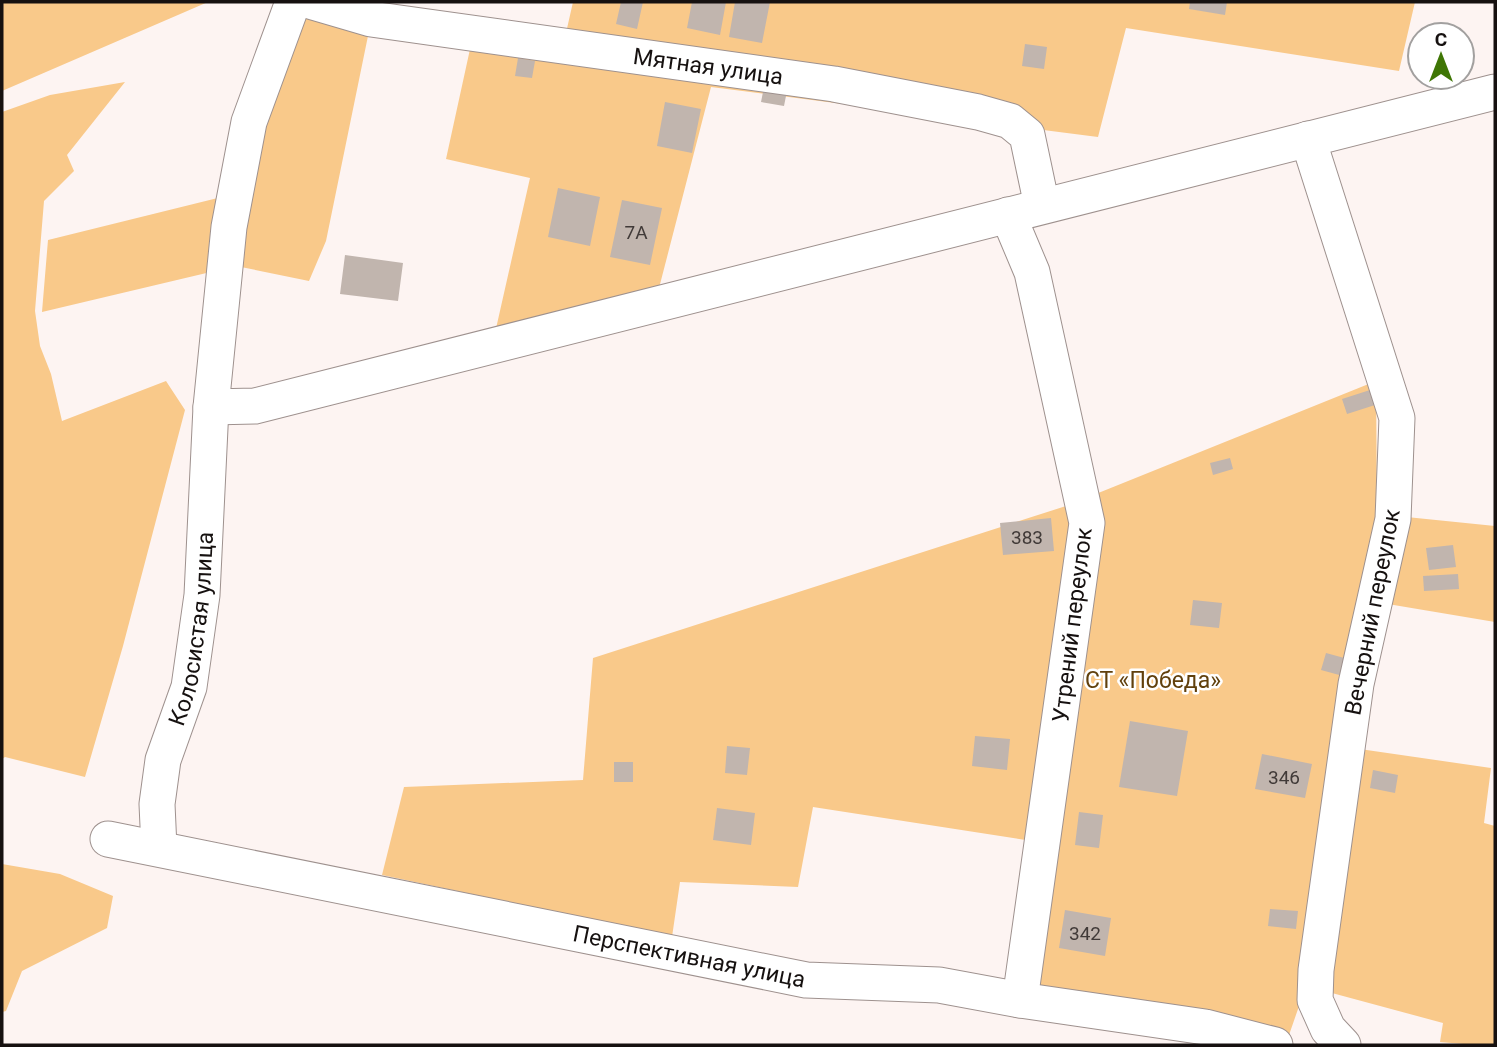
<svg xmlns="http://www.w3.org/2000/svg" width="1497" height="1047" font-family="Roboto,sans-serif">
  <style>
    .green { fill: #f9c98a }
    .building { fill: #c1b5ae }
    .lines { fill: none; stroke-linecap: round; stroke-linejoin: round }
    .minor-casing { stroke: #9e918e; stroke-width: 37 }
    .minor { stroke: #fff; stroke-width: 35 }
    .labels { text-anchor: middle; stroke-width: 5; stroke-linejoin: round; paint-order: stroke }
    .number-label { font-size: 19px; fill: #413a38 }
    .street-label { font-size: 23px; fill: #161110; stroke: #fff }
    .park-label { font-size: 23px; fill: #61400c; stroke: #fff }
  </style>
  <rect width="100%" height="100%" fill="#fdf4f2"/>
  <!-- green -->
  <path class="green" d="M 2,2 L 208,2 L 2,91 Z
    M 573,2 L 1415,2 L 1399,71 L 1126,28 L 1098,137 L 711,87 L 658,292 L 495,333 L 530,178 L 446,159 L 472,40 L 561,55 Z
    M 306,12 L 369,31 L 326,241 L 309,281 L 236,266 L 42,312 L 48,240 L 242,192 Z
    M 125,82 L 67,155 L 74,171 L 44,201 L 35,311 L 40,346 L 51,374 L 62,421 L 166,381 L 185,410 L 123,646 L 85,777 L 5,757 L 2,759 L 2,112 L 50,95 Z
    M 1376,381 L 1377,514 L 1495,526 L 1495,622 L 1364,600 L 1339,746 L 1491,768 L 1484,823 L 1495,826 L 1495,1045 L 1475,1045 L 1440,1042 L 1443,1023 L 1306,986 L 1289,1035 L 1030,988 L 1051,844 L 813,807 L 798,887 L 680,882 L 672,937 L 382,875 L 404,787 L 583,780 L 593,658 L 1066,506 Z
    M 2,864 L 60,874 L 113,896 L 107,928 L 22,971 L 6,1011 L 2,1012 Z"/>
  <!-- building -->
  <path class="building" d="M 621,2 L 643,2 L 637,29 L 616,24 Z
    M 692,2 L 726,2 L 720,35 L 687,28 Z
    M 735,2 L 770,2 L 762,43 L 729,37 Z
    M 1190,2 L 1227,2 L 1225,15 L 1189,9 Z
    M 1025,44 L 1047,47 L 1044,69 L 1022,66 Z
    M 518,58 L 535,61 L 532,78 L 515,76 Z
    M 764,87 L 787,91 L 784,106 L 761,102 Z
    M 665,102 L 701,109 L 692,153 L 657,146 Z
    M 558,188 L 600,197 L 590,246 L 548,237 Z
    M 622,200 L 662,208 L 650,265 L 610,257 Z
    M 345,255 L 403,263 L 398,301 L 340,294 Z
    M 1370,390 L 1375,405 L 1347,414 L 1342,399 Z
    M 1230,458 L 1233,469 L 1213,475 L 1210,463 Z
    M 1051,518 L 1054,551 L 1003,555 L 1000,523 Z
    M 1453,545 L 1456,567 L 1429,570 L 1426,548 Z
    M 1458,574 L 1459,589 L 1424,591 L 1423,576 Z
    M 1193,600 L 1222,603 L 1219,628 L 1190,625 Z
    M 1326,653 L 1348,659 L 1343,676 L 1321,670 Z
    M 1130,721 L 1188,731 L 1177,796 L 1119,787 Z
    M 975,736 L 1010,739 L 1007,770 L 972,766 Z
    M 727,746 L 750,748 L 747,775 L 725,773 Z
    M 1262,754 L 1312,764 L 1305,798 L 1255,789 Z
    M 614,762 L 633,762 L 633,782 L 614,782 Z
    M 1373,770 L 1398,775 L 1395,793 L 1370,788 Z
    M 717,808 L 755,813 L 751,845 L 713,840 Z
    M 1079,812 L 1103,815 L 1099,848 L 1075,845 Z
    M 1270,909 L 1298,911 L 1296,929 L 1268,926 Z
    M 1065,910 L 1111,918 L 1105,956 L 1059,948 Z"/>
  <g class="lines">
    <defs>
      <g id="minor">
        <path d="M 293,2 L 249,122 L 229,227 L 211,407 L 255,406 L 1495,92"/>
        <path id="s1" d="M 313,2 L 371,19 L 834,84 L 978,112 L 1010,121 L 1027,135 L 1042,206"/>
        <path d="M 1308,139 L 1397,418 L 1393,519 L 1356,684 L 1316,970 L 1315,1000 L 1328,1029 L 1343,1045"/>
        <path d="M 1008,215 L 1032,272 L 1087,523 L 1020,1000"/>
        <path id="s2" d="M 108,839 L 806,980 L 939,985 L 1020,1000 L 1205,1027 L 1275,1045"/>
        <path id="s3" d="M 159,848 L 157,804 L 163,760 L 189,687 L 202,595 L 211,407"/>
      </g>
    </defs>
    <!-- minor casing -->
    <use href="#minor" class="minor-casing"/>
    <!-- minor -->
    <use href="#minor" class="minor"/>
  </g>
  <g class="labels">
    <!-- number labels -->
    <g class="number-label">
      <text x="636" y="239">7А</text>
      <text x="1027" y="544">383</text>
      <text x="1284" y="784">346</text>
      <text x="1085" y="940">342</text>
    </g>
    <!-- street labels -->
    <g class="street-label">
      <text dy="8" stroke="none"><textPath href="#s1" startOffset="401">Мятная улица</textPath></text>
      <text transform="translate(1372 612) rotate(-79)" y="8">Вечерний переулок</text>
      <text transform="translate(1072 625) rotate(-83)" y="8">Утрений переулок</text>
      <text dy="8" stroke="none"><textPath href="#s3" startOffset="224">Колосистая улица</textPath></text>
      <text dy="8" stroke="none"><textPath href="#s2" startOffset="593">Перспективная улица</textPath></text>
    </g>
    <!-- park labels -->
    <g class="park-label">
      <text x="1153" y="688">СТ «Победа»</text>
    </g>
  </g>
  <!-- border -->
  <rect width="1497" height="1047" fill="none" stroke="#161110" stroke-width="7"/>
  <!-- north arrow -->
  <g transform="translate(1441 56)"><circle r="33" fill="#ffffff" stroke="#a2a09f" stroke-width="2"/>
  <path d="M0-5L12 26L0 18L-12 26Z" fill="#3f7605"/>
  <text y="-10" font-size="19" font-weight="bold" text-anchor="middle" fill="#161110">С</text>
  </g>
</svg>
